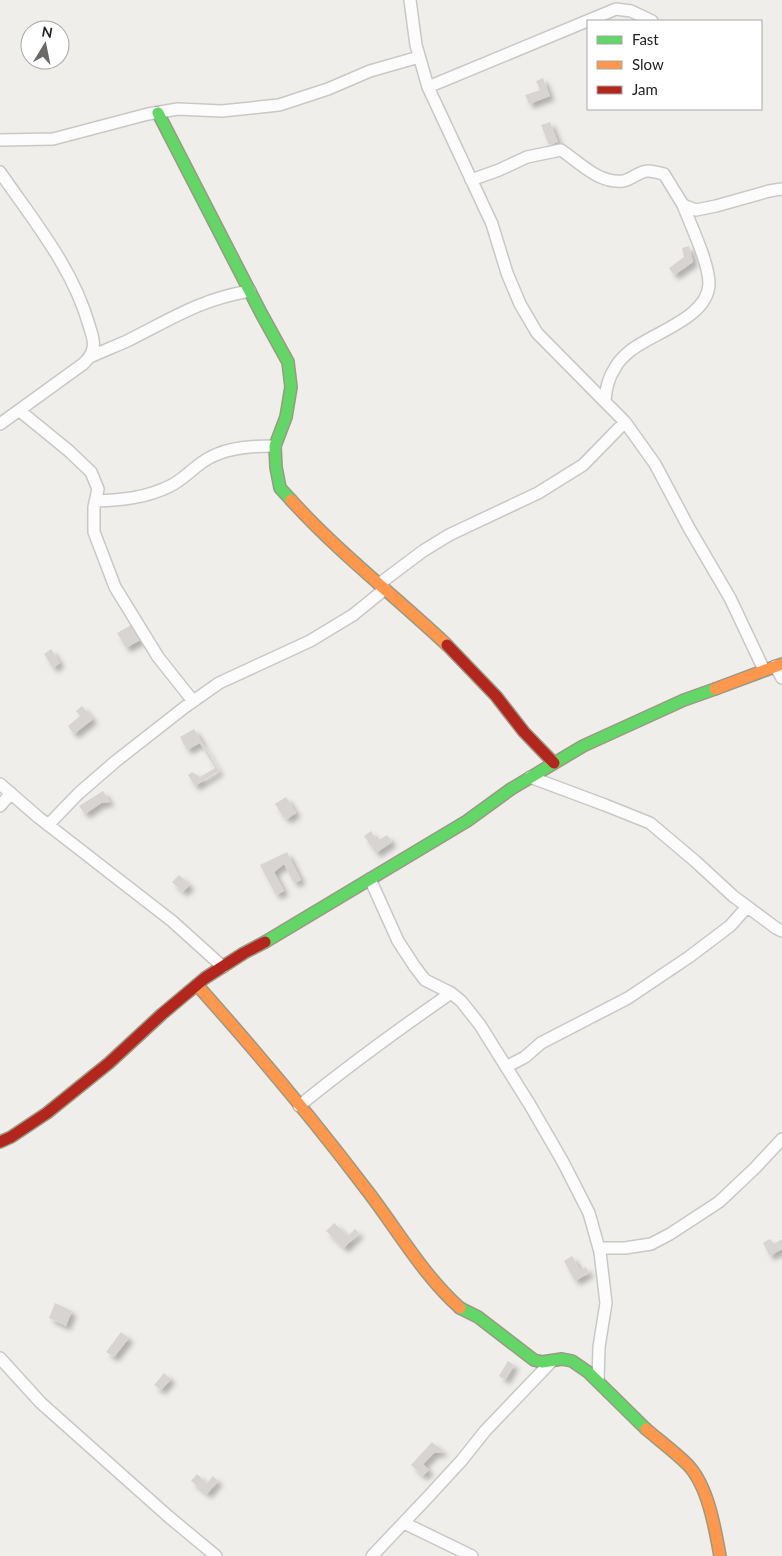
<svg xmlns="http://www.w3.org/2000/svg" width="782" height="1556" font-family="Lato,sans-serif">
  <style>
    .building { fill: #d7d4d2; filter: url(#shadow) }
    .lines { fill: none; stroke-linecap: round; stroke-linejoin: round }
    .street-casing { stroke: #c9c8c7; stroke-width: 14 }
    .fast-casing { stroke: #999a82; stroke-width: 14 }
    .slow-casing { stroke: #999a82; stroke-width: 14 }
    .jam-casing { stroke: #999a82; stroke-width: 14 }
    .street { stroke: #fdfcfc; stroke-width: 11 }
    .fast { stroke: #63d668; stroke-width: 11 }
    .slow { stroke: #ff974d; stroke-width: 11 }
    .jam { stroke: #b3261e; stroke-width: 11 }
  </style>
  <defs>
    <filter id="shadow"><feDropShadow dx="4.5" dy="4.5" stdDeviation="2.5" flood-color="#0004"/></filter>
  </defs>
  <rect width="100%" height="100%" fill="#f0eeeb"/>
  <!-- building -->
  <path class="building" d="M 543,78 L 550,96 L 529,104 L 525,95 L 540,90 L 536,81 Z
    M 550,122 L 558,142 L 549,145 L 541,125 Z
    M 689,246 L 693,262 L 674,275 L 669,268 L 684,257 L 682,248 Z
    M 133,624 L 142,639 L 126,648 L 117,633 Z
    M 51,649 L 60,663 L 53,668 L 44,654 Z
    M 82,706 L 93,719 L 74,734 L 68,726 L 80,716 L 76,711 Z
    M 194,729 L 219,771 L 195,786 L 188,775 L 192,772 L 200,777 L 215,768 L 200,743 L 187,750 L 180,737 Z
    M 103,791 L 110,802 L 101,803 L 85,814 L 79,806 Z
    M 286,797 L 296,813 L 287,819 L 282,815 L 275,804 Z
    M 371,831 L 377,841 L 387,835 L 392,842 L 376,853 L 364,836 Z
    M 287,852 L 301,880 L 294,883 L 284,864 L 274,872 L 284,891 L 276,895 L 260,865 Z
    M 179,875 L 190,885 L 183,892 L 172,882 Z
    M 334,1223 L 348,1236 L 355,1229 L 359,1233 L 344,1248 L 326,1231 Z
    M 770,1239 L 774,1244 L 782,1239 L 782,1249 L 770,1256 L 763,1243 Z
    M 572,1256 L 580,1270 L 586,1267 L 589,1273 L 575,1281 L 564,1261 Z
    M 55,1303 L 72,1311 L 66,1326 L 49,1318 Z
    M 121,1332 L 129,1338 L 114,1357 L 106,1352 Z
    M 508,1361 L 514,1365 L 505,1380 L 499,1376 Z
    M 164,1373 L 171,1379 L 161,1390 L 154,1385 Z
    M 432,1442 L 444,1452 L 434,1453 L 423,1464 L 429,1470 L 423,1476 L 411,1465 Z
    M 197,1474 L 207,1483 L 213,1476 L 218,1481 L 207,1494 L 191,1481 Z"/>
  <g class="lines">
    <defs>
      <path id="street" d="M 410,0 L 416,45 L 428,87 L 492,224 L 507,273 L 520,304 L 537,333 L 625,422 L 655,464 L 689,528 L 730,598 L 764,670
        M 428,87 L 616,9 L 631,11 L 652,21
        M 0,140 L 53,139 L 148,114 L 178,109 L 222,111 L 279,105 L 328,89 L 370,71 L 419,57
        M 0,172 C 33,220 73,268 89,325 C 91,332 95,341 93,348 C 92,355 88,359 83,364 L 0,424
        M 471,180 L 499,170 L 527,157 L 561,150 C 579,162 599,184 623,181 C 631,180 639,171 648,171 C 653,171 659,173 664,174 L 683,205 L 696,210 L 716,206 L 769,191 L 782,189
        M 90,357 C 103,351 116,346 129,340 C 171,319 201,299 250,291
        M 605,400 C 606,388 608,378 615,368 C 618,362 625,355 630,351 C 652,333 708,318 709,284 C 709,263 691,226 683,205
        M 20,411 L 69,451 L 91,472 L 98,489 L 94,507 L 94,532 L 115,587 L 158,657 L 193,701
        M 95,501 C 122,500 146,498 170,486 C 185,479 196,464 211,457 C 230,447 254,446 275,446
        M 379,584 L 423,551 L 449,535 L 538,493 L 583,465 L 625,422
        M 775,666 L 782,678
        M 530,777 L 605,805 L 650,823 L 695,861 L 733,896 L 776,928 L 782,931
        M 0,784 L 38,817 L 172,921 L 223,967
        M 0,806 L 11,793
        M 48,825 L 79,793 L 116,761 L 185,707 L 219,683 L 310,641 L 353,615 L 385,589
        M 370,879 L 398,941 L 415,967 L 425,980 L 451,993 L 461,1001 L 480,1025 L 530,1105 L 563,1162 L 589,1213 L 600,1252 L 606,1303 L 599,1347 L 598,1381
        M 506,1067 L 525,1057 L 541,1043 L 628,998 L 689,957 L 730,926 L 747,907
        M 299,1106 C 348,1066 399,1029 451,993
        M 599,1248 L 625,1248 L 651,1244 L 670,1234 L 719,1202 L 755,1168 L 782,1139
        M 0,1358 L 41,1403 L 169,1517 L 216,1556
        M 404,1523 L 472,1556
        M 372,1556 L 428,1497 L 462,1460 L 485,1431 L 552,1361"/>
      <path id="fast" d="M 158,113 L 261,313 L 288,362 L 291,387 L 286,417 L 275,446 L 276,467 L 280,488 L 291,500
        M 265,942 L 467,821 L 511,789 L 583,746 L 684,700 L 715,689
        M 460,1308 L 478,1317 L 534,1360 L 542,1362 L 562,1359 L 572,1361 L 588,1372 L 646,1429"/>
      <path id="slow" d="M 291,500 C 339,553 395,596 447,645
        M 715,689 L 782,664
        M 197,985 C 256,1051 313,1119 366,1189 C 397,1229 422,1274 460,1308
        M 646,1429 C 660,1441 675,1452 688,1465 C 708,1486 715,1528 720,1556"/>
      <path id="jam" d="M 447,645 L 496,696 L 524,732 L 554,763
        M 0,1142 L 11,1137 L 47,1113 L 109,1063 L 162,1014 L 205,978 L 244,953 L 265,942"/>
    </defs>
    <!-- street casing -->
    <use href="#street" class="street-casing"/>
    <!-- fast casing -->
    <use href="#fast" class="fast-casing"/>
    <!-- slow casing -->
    <use href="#slow" class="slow-casing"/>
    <!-- jam casing -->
    <use href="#jam" class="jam-casing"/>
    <!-- street -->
    <use href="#street" class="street"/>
    <!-- fast -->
    <use href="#fast" class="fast"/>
    <!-- slow -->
    <use href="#slow" class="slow"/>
    <!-- jam -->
    <use href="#jam" class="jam"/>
  </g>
  <!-- legend -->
  <rect x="587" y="20" width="175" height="90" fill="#ffffff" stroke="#a7a7a7"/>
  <rect x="597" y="36" width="25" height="8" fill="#63d668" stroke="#a7a7a7"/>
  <text x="632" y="45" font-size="15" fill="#222222">Fast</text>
  <rect x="597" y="61" width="25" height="8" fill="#ff974d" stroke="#a7a7a7"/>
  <text x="632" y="70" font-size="15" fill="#222222">Slow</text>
  <rect x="597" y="86" width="25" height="8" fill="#b3261e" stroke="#a7a7a7"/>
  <text x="632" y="95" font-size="15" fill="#222222">Jam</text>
  <!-- north arrow -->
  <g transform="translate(45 45) rotate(10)"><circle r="24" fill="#ffffff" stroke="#a7a7a7"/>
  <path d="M0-4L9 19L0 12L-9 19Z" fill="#6a6968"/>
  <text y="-8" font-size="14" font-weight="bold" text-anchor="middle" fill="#222222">N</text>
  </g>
</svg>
